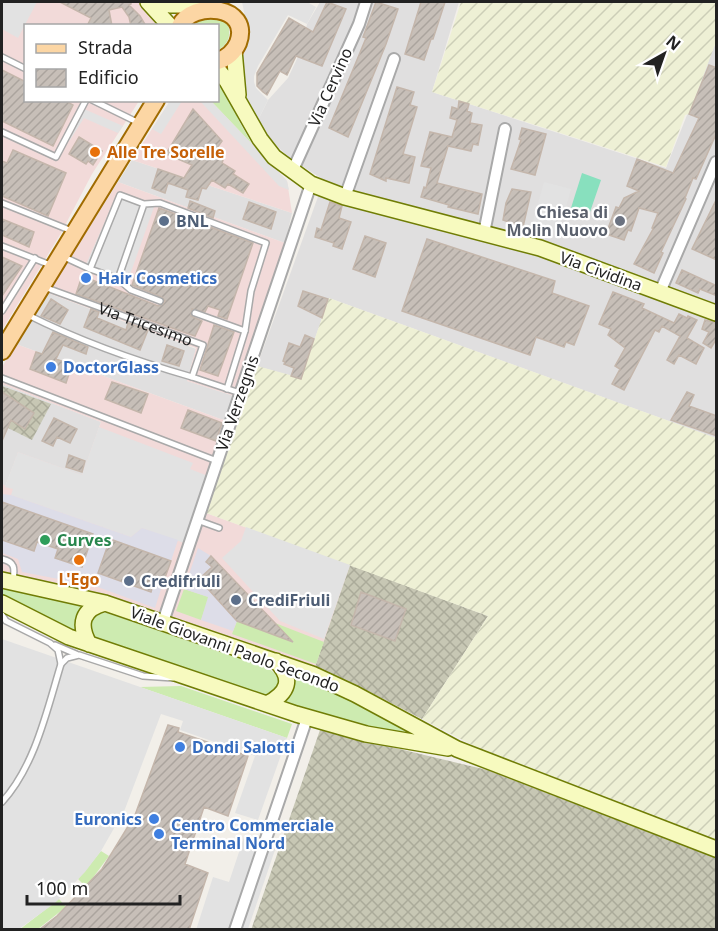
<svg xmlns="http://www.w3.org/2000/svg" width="718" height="931" font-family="'Noto Sans',sans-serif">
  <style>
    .residential { fill: #e0dfdf }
    .commercial { fill: #f2dad9 }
    .construction { fill: url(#construction-cross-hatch) }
    .farmland { fill: url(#farmland-furrows) }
    .grass { fill: #cdebb0 }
    .pitch { fill: #88e0be }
    .parking { fill: #e2e2e2 }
    .plaza { fill: #dddde8 }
    .building { fill: url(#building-hatch); stroke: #c4b6ab; stroke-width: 1.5 }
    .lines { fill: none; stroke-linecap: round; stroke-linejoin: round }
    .lane-casing { stroke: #a9a9a9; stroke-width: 8 }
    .street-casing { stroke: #a9a9a9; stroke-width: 14 }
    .secondary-casing { stroke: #707d05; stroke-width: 18 }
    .primary-casing { stroke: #a06b00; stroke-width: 20 }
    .lane { stroke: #fff; stroke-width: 5 }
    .street { stroke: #fff; stroke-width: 10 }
    .secondary { stroke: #f7fabf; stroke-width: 15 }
    .primary { stroke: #fcd6a4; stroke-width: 16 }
    .food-dot { fill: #e8710a; stroke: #fff; stroke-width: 2 }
    .service-dot { fill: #5c6f8a; stroke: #fff; stroke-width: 2 }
    .worship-dot { fill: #6b7280; stroke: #fff; stroke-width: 2 }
    .shop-dot { fill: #3f7fe0; stroke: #fff; stroke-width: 2 }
    .leisure-dot { fill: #2e9e5b; stroke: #fff; stroke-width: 2 }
    .labels { text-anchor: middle; stroke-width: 4.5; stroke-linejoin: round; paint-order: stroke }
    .street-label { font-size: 16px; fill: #222; stroke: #fff }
    .food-label { font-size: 16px; font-weight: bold; fill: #c56008; stroke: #fff; text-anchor: start }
    .worship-label { font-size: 16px; font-weight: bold; fill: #5b616d; stroke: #fff; text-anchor: end }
    .service-label { font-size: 16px; font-weight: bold; fill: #4e5e75; stroke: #fff; text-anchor: start }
    .shop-label { font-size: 16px; font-weight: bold; fill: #366cbe; stroke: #fff; text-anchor: start }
    .leisure-label { font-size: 16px; font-weight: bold; fill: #27864d; stroke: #fff; text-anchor: start }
  </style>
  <defs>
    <pattern id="construction-cross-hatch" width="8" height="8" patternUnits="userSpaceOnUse" patternTransform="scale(1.5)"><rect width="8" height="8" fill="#c7c7b4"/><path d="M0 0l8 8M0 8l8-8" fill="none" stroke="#abab9a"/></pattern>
    <pattern id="farmland-furrows" width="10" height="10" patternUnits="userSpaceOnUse" patternTransform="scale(1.5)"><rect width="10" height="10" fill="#eef0d5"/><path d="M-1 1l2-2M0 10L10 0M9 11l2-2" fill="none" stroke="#ccceb7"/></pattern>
    <pattern id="building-hatch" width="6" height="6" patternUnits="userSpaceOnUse" patternTransform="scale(1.5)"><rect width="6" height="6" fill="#c7bfb8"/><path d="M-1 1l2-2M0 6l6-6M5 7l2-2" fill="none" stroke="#aba49e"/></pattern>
  </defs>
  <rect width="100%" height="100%" fill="#f2efe9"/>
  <!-- residential -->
  <path class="residential" d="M 320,2 L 459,2 L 432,92 L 666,168 L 716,42 L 716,438 L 329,298 L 301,379 L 257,366 L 324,180 L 291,159 L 266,136 L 256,124 L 268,100 L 288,78 L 302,48 L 307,24 Z
    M 132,160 L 292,213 L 285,243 L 118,182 Z
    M 48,293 L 196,349 L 187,381 L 234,396 L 226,421 L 16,344 Z
    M 2,384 L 101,422 L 82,476 L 18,453 L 5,487 L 2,484 Z"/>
  <!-- commercial -->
  <path class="commercial" d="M 2,2 L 140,2 L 162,25 L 26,26 L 26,100 L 139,101 L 92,174 L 61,233 L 2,330 Z
    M 170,101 L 211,101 L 287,181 L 292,213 L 132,160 Z
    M 118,182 L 285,243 L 234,396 L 187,381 L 196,348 L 48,293 Z
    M 16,344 L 226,421 L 161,611 L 158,613 L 2,575 L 2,484 L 6,486 L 18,452 L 82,475 L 101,422 L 2,384 L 2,367 Z
    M 206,513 L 350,565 L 315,667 L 175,620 L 171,615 L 172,607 Z"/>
  <!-- construction -->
  <path class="construction" d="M 2,386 L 51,404 L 32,440 L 2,425 Z
    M 350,565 L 488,616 L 422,719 L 366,690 L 315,667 Z
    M 320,730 L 487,770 L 714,857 L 716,859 L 716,929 L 251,930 Z"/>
  <!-- farmland -->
  <path class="farmland" d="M 461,2 L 716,2 L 716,42 L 689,114 L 685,115 L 666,167 L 432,92 Z
    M 329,298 L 716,438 L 716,840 L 490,754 L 422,719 L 488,616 L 206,513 L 257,366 L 301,378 Z"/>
  <!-- grass -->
  <path class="grass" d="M 197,16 L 226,20 C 232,32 230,43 218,50 L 218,26 L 191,26 Z
    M 218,76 L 225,87 L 239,121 L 252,144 L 211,101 L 218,100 Z
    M 2,587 L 87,606 L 76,633 L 2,595 Z
    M 184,589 L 209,597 L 201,620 L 176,611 Z
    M 101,613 L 107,613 L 268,668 L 277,675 L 279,686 L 276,693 L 264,698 L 96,640 C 86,631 89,618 101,613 Z
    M 237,621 L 275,623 L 324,642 L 316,664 L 232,634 Z
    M 289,675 L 317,684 L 423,737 L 421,740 L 305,711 L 280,703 Z
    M 181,686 L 292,724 L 287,738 L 140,687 Z
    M 101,851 L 109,856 L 86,887 L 78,879 Z
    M 59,899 L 66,907 L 38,929 L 19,930 Z"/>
  <!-- pitch -->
  <path class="pitch" d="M 582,173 L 601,180 L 589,215 L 571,208 Z"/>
  <!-- parking -->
  <path class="parking" d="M 2,2 L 37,2 L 18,38 L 2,29 Z
    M 242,2 L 307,2 L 316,7 L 307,24 L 288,15 L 258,66 L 254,76 L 254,82 L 256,88 L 268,100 L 256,124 L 246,100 L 242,80 L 241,55 L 248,31 Z
    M 170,101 L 182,101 L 161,134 L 152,129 Z
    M 200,101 L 211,101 L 287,181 L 289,190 L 279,186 Z
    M 84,109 L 123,126 L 118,133 L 84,118 L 70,140 L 67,138 Z
    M 544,182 L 571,189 L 559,232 L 532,225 Z
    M 118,192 L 154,207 L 126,286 L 84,269 Z
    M 99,427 L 193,463 L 190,469 L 208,476 L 184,543 L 142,528 L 131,537 L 11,495 L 13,489 L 5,487 L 18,452 L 82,475 Z
    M 246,527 L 350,565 L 324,639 L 280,621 L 222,558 L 241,541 Z
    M 2,639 L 287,738 L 258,820 L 235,813 L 255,756 L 180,730 L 183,721 L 161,714 L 125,809 L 101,851 L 85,872 L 55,903 L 19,929 L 2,930 Z
    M 244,837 L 276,847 L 248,929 L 196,930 L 213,877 L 229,882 Z"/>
  <!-- plaza -->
  <path class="plaza" d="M 2,494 L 11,495 L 131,537 L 142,528 L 178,540 L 171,561 L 110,539 L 98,573 L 150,592 L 154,582 L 162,586 L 155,608 L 95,586 L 22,572 L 18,559 L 2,553 L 2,540 L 33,551 L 37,542 L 38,542 L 58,549 L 56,558 L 82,567 L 93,534 L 2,502 Z
    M 198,548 L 211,556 L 206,562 L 212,567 L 199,580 L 237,621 L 233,631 L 201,620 L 208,597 L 184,589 Z"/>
  <!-- building -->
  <path class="building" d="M 60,2 L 131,2 L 131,4 L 129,5 L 140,16 L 146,26 L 131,26 L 129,17 L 122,7 L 109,10 L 112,26 L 87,26 L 91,18 Z
    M 327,2 L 346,9 L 322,66 L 296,56 L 287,75 L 280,71 L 267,95 L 263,92 L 257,86 L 257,73 L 289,18 L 313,32 Z
    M 376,2 L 398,9 L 386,44 L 348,137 L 329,128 L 366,38 L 363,37 Z
    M 421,2 L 445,2 L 433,39 L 431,39 L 424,60 L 405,54 Z
    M 709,65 L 717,68 L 717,132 L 696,179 L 693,178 L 685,198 L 686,199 L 661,252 L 663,253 L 654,273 L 634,264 L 653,229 L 652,228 L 658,213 L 639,208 L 631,231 L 628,230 L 624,240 L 606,234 L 616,207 L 619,208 L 624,198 L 639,191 L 627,186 L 637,159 L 673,173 L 699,118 L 689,114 Z
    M 2,70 L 26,82 L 26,100 L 64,100 L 73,105 L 53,146 L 2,121 Z
    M 397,87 L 414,92 L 410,105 L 417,107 L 403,154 L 415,157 L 409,183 L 386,178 L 386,181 L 370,174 Z
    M 459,101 L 469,104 L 467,111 L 472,113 L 470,123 L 482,125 L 478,145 L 473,144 L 471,151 L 448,146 L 437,183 L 482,194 L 478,214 L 448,207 L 449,205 L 421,197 L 424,187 L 426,188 L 431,168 L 421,166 L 430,132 L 452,137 L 457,120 L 450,118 L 452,107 L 458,109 Z
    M 193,109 L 222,141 L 217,148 L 220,151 L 216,156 L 223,160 L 222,163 L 235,171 L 233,174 L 249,184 L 243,193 L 228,184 L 225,188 L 212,180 L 206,189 L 202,188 L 198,200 L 186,197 L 188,190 L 168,183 L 165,193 L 152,188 L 158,169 L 184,178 L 192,165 L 166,154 Z
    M 522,128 L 546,134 L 535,175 L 511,169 L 521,140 L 519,139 Z
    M 79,137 L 102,151 L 93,165 L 88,161 L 86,164 L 69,154 Z
    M 13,150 L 66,173 L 48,216 L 2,196 L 2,161 L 7,163 Z
    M 512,189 L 531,192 L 523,227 L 503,220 L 506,203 Z
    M 717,198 L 717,260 L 692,249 Z
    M 190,201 L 215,211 L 213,218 L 188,208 Z
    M 249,202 L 276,212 L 271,229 L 243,219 Z
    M 330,202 L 342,206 L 339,218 L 351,222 L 342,249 L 333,246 L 334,243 L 315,237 L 317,228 L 321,230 Z
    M 159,208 L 253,243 L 227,319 L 218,316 L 220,310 L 208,306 L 205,312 L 192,309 L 191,316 L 202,321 L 195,336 L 76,294 L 82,276 L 158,306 L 163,304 L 165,301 L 162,297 L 132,285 Z
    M 2,219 L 34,232 L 29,247 L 2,235 Z
    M 365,236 L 386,243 L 375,277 L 353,269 Z
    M 427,239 L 555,281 L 552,293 L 589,306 L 574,345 L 566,342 L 564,347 L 536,337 L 530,355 L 402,311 Z
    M 2,257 L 22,266 L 2,296 Z
    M 682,270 L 717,286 L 717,296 L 700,289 L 698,293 L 676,283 Z
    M 303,291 L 328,299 L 322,318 L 298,306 Z
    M 613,292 L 644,304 L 642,308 L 674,323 L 679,314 L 687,318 L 688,316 L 697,320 L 687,338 L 704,348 L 696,364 L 679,355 L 674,364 L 667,360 L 680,336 L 662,326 L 659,332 L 655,330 L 624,390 L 612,384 L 620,369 L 615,366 L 625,348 L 608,335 L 611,329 L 599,324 Z
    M 51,299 L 68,310 L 60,324 L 41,316 Z
    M 91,309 L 99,312 L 97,318 L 126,330 L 128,323 L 148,330 L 140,350 L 84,327 Z
    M 705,320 L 717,323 L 717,338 L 711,348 L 703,343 L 709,332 L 702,329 Z
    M 214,325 L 234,332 L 218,376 L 200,370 Z
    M 53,332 L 88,347 L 86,354 L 63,345 L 56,359 L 72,365 L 66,383 L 30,369 L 36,352 L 42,354 Z
    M 305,335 L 314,339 L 301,379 L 291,376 L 294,368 L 284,364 L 285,362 L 283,361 L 289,343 L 300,347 Z
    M 167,345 L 184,351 L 179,366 L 162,361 Z
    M 112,382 L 148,394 L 141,413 L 105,399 Z
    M 2,392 L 34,413 L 25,429 L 11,420 L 2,441 Z
    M 687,392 L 694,395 L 689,406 L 717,416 L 717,436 L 671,420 Z
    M 188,410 L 222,423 L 216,441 L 181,428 Z
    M 54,418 L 77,429 L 70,443 L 57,437 L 53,446 L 42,441 Z
    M 69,455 L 85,461 L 82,472 L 66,467 Z
    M 2,502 L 93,534 L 82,567 L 55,558 L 58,549 L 37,542 L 34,551 L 2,540 Z
    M 110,539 L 171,561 L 162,586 L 154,582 L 151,592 L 98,573 Z
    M 211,556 L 275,623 L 293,642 L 237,621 L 199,579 L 212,567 L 206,562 Z
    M 361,592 L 406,609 L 395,641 L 351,625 Z
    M 168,725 L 179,728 L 178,732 L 248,756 L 228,816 L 204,807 L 185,864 L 208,873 L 189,930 L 39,930 L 57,916 L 102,869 L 135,815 Z"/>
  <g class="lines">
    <defs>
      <g id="lane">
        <path d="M 2,57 L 26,69"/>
        <path d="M 92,100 L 139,123"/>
        <path d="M 2,132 L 56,157 L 86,100"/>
        <path d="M 2,203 L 72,231"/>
        <path d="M 144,204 L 118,279 L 90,269 L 120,195 L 144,204 L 160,203 L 266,243 L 251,291 L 245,331 L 227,389"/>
        <path d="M 2,246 L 53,266"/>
        <path d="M 62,256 L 90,269"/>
        <path d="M 118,279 L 131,290 L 160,301"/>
        <path id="s1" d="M 44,287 L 203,345 L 192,377 L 240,393"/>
        <path d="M 2,311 L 35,258"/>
        <path d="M 195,313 L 245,331"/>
        <path d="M 28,315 C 80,341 136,361 192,377"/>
        <path d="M 2,378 L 217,461"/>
        <path d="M 197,520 L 219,528"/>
        <path d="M 2,559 C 15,562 15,568 13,580"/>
        <path d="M 2,615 L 6,621 L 50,643 L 58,650 L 61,664 C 47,710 35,766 2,802"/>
        <path d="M 55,645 L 76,654"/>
        <path d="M 61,664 L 67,658 L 79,655 L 143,676 L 173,678"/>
      </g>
      <path id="street" d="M 292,172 L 359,24 L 366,2
        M 345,197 L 394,59
        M 484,233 L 505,129
        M 660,292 L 716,162
        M 163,622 L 311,184
        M 235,930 L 307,718"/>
      <path id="secondary" d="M 148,2 L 170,26
        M 150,2 L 171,5 L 195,5
        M 234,50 L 238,95
        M 218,70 L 227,81 L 260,139 L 274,157 L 311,184 L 345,197 L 540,248 L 716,313
        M 2,580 L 105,603 L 312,674 L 355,694 L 457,749 L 716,849
        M 2,603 L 69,637 L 296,714 L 366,734 L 448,748
        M 89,644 C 78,624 82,609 105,603
        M 267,704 C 288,693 294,679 276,661"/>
      <path id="primary" d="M 180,26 C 192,0 252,5 238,43 C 234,52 227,58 218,61
        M 2,351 L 156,100"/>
    </defs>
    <!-- lane casing -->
    <use href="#lane" class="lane-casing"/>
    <!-- street casing -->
    <use href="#street" class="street-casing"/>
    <!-- secondary casing -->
    <use href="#secondary" class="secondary-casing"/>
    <!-- primary casing -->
    <use href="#primary" class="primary-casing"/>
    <!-- lane -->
    <use href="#lane" class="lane"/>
    <!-- street -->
    <use href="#street" class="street"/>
    <!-- secondary -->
    <use href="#secondary" class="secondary"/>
    <!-- primary -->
    <use href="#primary" class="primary"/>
  </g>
  <!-- markers -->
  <g class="food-dot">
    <circle cx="95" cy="152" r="6"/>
    <circle cx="79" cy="560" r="6"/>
  </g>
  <g class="service-dot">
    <circle cx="164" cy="221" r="6"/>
    <circle cx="129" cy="581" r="6"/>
    <circle cx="236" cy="600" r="6"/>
  </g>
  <circle class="worship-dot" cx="620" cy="221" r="6"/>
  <g class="shop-dot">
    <circle cx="86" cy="278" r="6"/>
    <circle cx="51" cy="367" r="6"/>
    <circle cx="180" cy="747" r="6"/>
    <circle cx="154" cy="819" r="6"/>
    <circle cx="159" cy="834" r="6"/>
  </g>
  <circle class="leisure-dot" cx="45" cy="540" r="6"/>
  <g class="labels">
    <!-- street labels -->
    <g class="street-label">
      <text transform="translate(330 87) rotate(-66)" y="6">Via Cervino</text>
      <text transform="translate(601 271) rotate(20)" y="6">Via Cividina</text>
      <text dy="6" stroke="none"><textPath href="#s1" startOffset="108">Via Tricesimo</textPath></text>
      <text transform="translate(237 403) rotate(-71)" y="6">Via Verzegnis</text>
      <text transform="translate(235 649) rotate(20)" y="6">Viale Giovanni Paolo Secondo</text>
    </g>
    <!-- food labels -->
    <g class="food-label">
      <text x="107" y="158">Alle Tre Sorelle</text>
      <text x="79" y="585" text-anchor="middle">L'Ego</text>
    </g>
    <!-- worship labels -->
    <g class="worship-label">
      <text x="608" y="218">Chiesa di<tspan x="608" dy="18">Molin Nuovo</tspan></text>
    </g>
    <!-- service labels -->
    <g class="service-label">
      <text x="176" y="227">BNL</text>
      <text x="141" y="587">Credifriuli</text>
      <text x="248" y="606">CrediFriuli</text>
    </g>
    <!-- shop labels -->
    <g class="shop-label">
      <text x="98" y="284">Hair Cosmetics</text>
      <text x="63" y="373">DoctorGlass</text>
      <text x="192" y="753">Dondi Salotti</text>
      <text x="142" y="825" text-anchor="end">Euronics</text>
      <text x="171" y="831">Centro Commerciale<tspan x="171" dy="18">Terminal Nord</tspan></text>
    </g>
    <!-- leisure labels -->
    <g class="leisure-label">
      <text x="57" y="546">Curves</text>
    </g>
  </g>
  <!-- border -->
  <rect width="718" height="931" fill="none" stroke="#222222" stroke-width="6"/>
  <!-- legend -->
  <rect x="24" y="24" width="195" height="78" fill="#ffffff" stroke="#a7a7a7" stroke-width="1.5"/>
  <rect x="36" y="44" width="30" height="9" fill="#fcd6a4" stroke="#a7a7a7" stroke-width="1.5"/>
  <text x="78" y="54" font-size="18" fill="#222222">Strada</text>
  <rect x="36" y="69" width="30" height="18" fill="url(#building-hatch)" stroke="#a7a7a7" stroke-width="1.5"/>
  <text x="78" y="84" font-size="18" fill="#222222">Edificio</text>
  <!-- north arrow -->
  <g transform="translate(664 54) rotate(40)" stroke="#ffffff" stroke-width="4.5" paint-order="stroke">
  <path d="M0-4.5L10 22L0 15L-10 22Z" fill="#222222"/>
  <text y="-9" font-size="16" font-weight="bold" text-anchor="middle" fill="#222222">N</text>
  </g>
  <!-- scale -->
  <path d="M27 895v9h153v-9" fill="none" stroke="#222222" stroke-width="3"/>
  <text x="36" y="895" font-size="18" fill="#222222" stroke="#ffffff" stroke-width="4.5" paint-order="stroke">100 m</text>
</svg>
